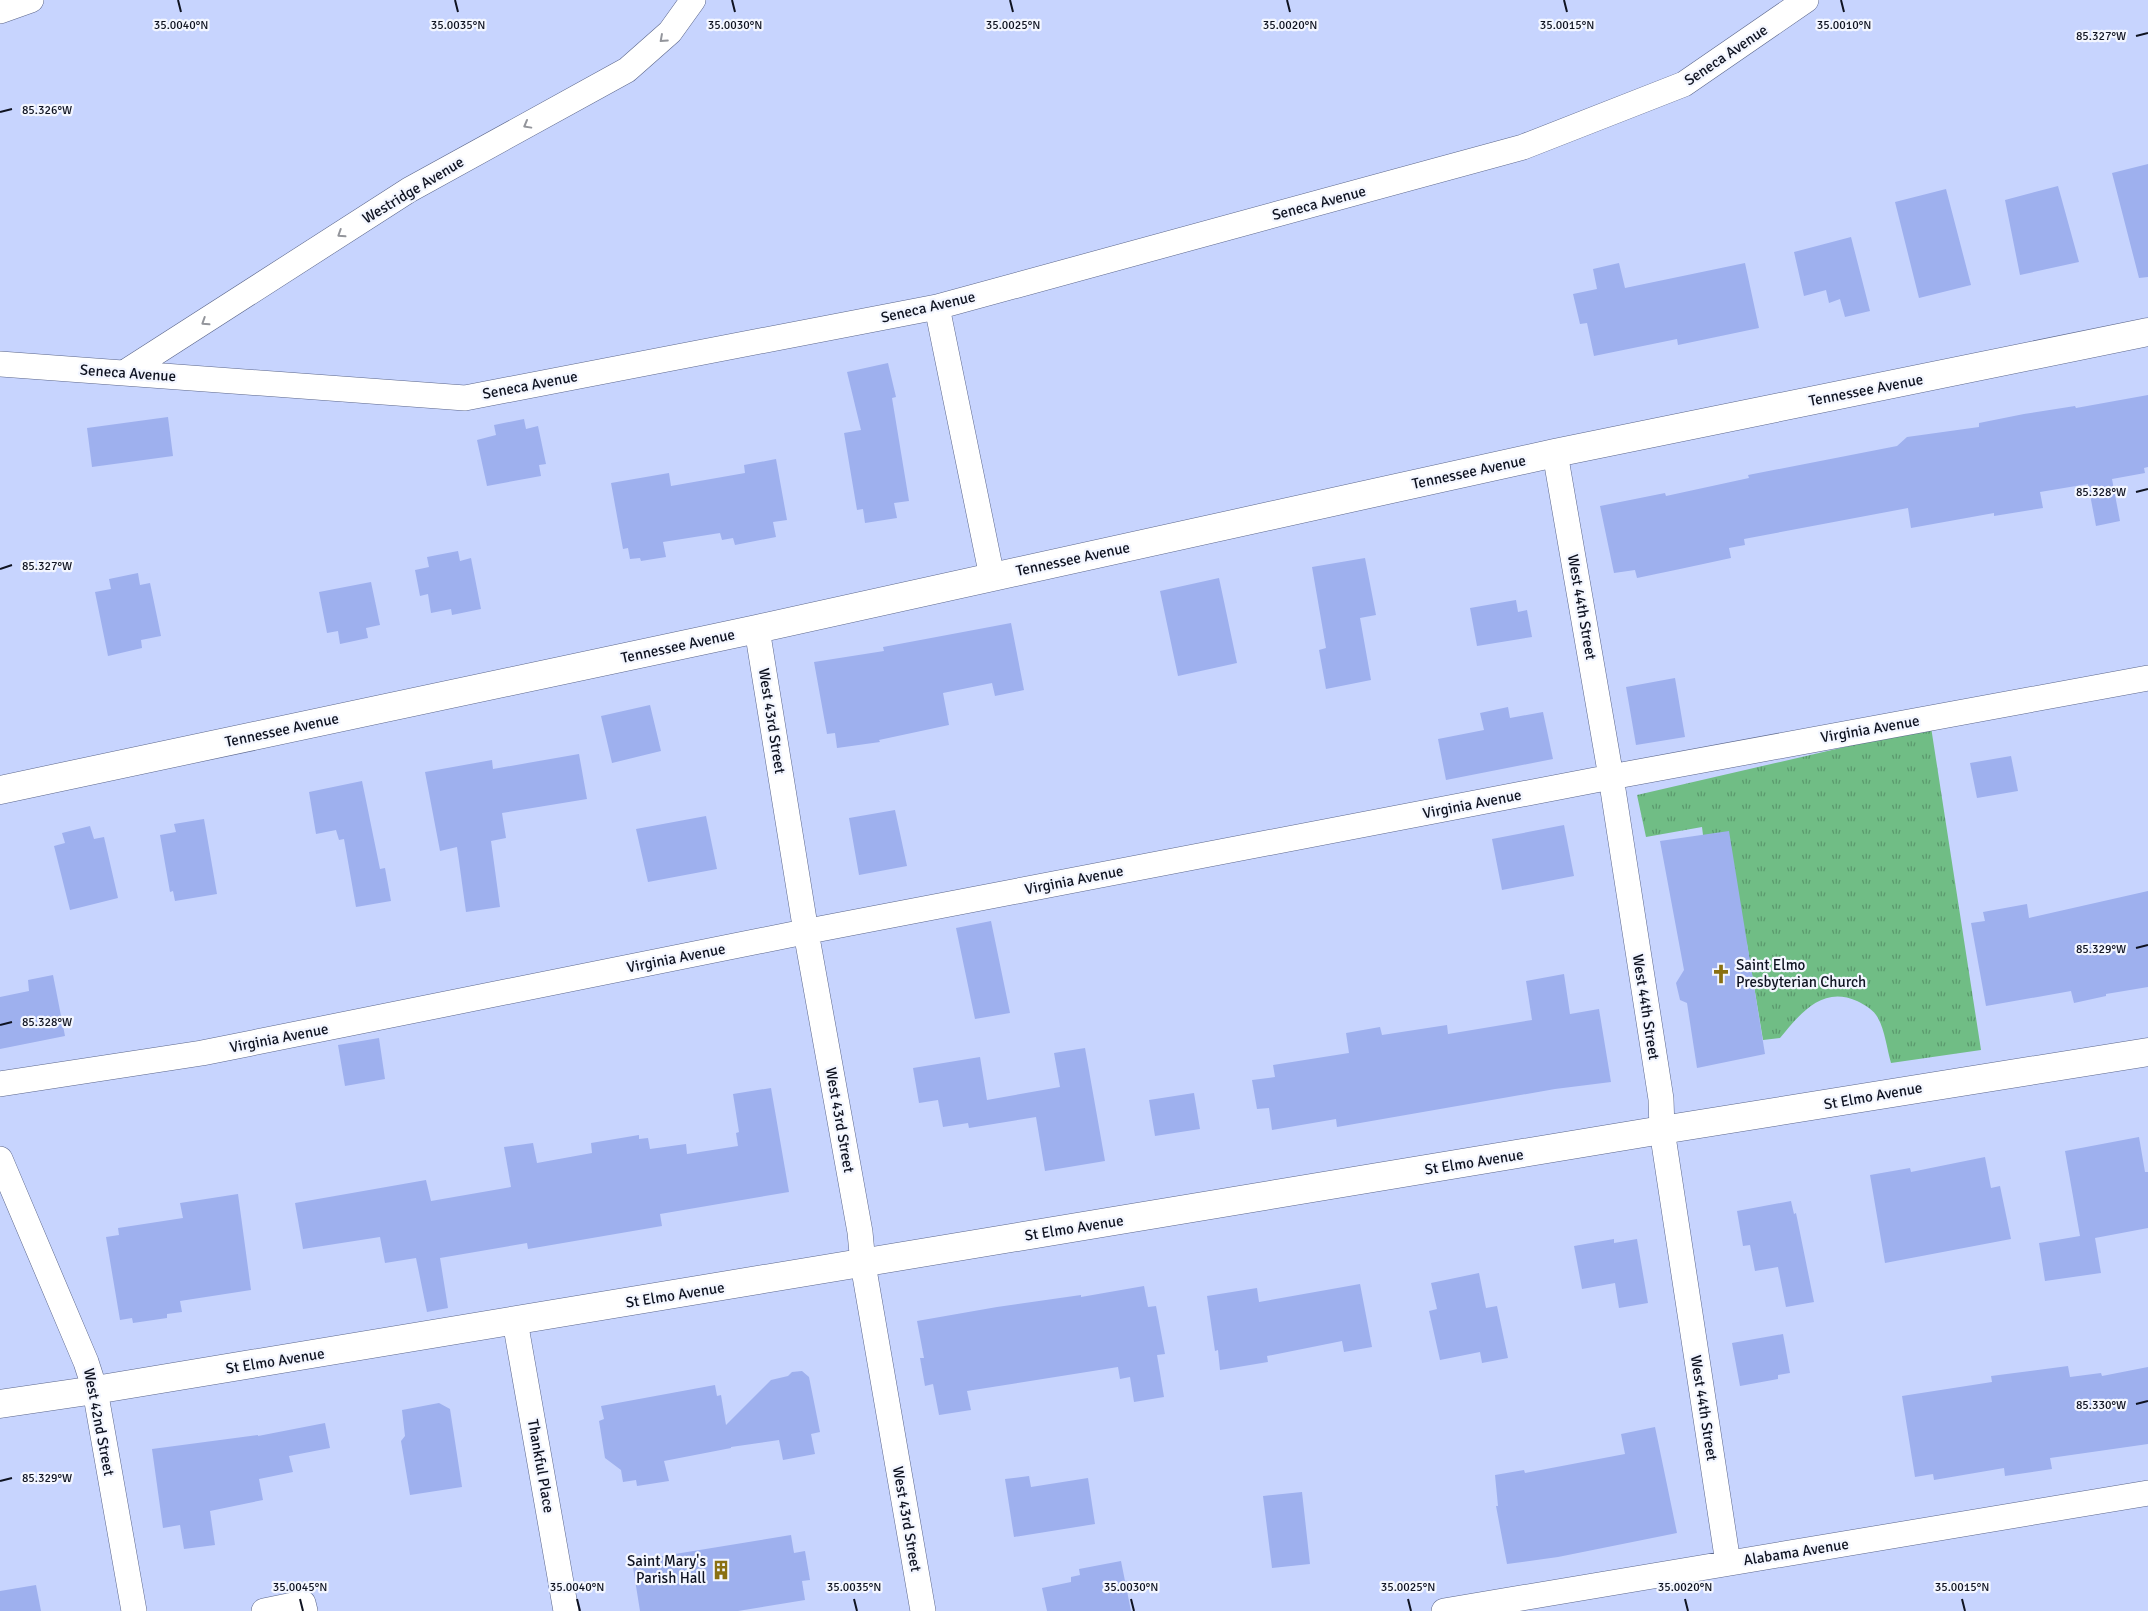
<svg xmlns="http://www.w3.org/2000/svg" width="2148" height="1611" font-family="Signika,sans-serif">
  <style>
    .grass { fill: url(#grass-tufts) }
    .building { fill: #9eb0ee }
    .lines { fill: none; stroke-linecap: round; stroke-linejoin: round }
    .street-casing { stroke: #5b668b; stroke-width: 26 }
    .secondary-casing { stroke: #5b668b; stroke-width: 29 }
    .street { stroke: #fff; stroke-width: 25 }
    .secondary { stroke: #fff; stroke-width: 28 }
    .oneway { stroke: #93959b }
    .ticks { fill: none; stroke: #0f1321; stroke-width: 2 }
    .labels { text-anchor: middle; stroke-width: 4.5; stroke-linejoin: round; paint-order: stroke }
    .street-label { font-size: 15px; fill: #0f1321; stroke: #f3f6ff }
    .poi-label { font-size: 15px; fill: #0f1321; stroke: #f3f6ff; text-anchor: start }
    .ticks-label { font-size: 12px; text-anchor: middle; fill: #0f1321; stroke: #f3f6ff; stroke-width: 4.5; stroke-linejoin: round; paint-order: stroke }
  </style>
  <defs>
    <pattern id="grass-tufts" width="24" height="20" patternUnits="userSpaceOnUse" patternTransform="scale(1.25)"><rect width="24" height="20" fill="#70bd85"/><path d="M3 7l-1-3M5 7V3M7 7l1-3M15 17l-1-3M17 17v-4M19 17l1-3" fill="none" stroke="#5a986c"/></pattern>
  </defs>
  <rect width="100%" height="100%" fill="#c7d4fe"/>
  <!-- grass -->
  <path class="grass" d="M 1931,727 L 1981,1050 L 1891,1063 C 1887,1049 1885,1031 1878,1018 C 1874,1010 1865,1005 1857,1001 C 1822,985 1800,1014 1780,1038 L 1763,1040 L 1747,944 L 1703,835 L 1702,827 L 1646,837 L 1637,795 Z"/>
  <!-- building -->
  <path class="building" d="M 2148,164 L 2148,277 L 2139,278 L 2112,173 Z
    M 2058,186 L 2079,262 L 2020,275 L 2005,200 Z
    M 1946,189 L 1971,285 L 1919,298 L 1895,202 Z
    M 1851,237 L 1870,311 L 1845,317 L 1840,299 L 1829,303 L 1826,290 L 1804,296 L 1794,252 Z
    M 1619,263 L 1625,288 L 1745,263 L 1759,328 L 1678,345 L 1677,339 L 1594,356 L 1587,323 L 1580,324 L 1573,294 L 1597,289 L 1593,269 Z
    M 888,363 L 896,397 L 892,398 L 909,501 L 894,503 L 897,518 L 865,523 L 863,509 L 857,510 L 844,433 L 861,430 L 847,372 Z
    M 2148,395 L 2148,467 L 2144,468 L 2145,473 L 2112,479 L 2120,521 L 2096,526 L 2088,484 L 2040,492 L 2043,508 L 1994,516 L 1994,513 L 1911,528 L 1908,508 L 1744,539 L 1745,545 L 1729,548 L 1731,558 L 1680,569 L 1637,578 L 1635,570 L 1614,573 L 1600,506 L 1665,493 L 1666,496 L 1749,478 L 1748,475 L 1897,446 L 1907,437 L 1979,427 L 1979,423 L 2024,414 L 2075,406 L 2076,408 Z
    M 168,417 L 173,456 L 92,467 L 87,428 Z
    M 524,419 L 526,429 L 538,426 L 546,464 L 539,465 L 541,476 L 487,486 L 477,440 L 496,435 L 494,425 Z
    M 776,459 L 787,520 L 773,522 L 776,537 L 735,545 L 733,538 L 722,540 L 720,533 L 663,542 L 666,557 L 641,561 L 640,558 L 630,559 L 628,548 L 623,549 L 611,483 L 669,473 L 671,486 L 745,473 L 744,465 Z
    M 458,551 L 460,561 L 471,558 L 481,609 L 452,615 L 451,609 L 431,613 L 428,594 L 420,596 L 415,570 L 429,567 L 427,557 Z
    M 1365,558 L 1376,615 L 1360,618 L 1371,680 L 1326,689 L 1319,650 L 1326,648 L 1312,567 Z
    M 138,573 L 140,585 L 150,583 L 161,636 L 141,640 L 142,648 L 108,656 L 95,592 L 111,589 L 109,579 Z
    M 1219,578 L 1237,663 L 1178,676 L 1160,591 Z
    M 371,582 L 380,625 L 366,628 L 368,638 L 340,644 L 338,631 L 327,633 L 319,592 Z
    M 1516,600 L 1518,612 L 1527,610 L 1532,637 L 1477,646 L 1470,608 Z
    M 1011,623 L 1024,690 L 995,696 L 992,683 L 943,693 L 949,725 L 879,740 L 880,742 L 837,748 L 835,733 L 827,734 L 814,662 L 884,651 L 883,647 Z
    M 1675,678 L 1685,737 L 1636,745 L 1626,687 Z
    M 650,705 L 661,751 L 612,763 L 601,716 Z
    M 1508,707 L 1510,718 L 1543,712 L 1553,759 L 1446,780 L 1438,739 L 1484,730 L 1480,713 Z
    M 579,754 L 587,799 L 502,813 L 506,838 L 491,841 L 500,907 L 466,912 L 457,847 L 440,851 L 425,772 L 492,760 L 493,769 Z
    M 2011,756 L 2018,791 L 1977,798 L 1970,763 Z
    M 362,781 L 380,869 L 385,868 L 391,901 L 356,907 L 344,839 L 339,840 L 336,830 L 316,834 L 309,792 Z
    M 895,810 L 907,866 L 859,875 L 849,818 Z
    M 706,816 L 717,869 L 648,882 L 636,829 Z
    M 204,819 L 217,894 L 175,901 L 173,891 L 170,892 L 160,835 L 176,832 L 174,824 Z
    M 1564,825 L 1574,876 L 1502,890 L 1492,839 Z
    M 90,826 L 94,839 L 104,837 L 118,898 L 70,910 L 54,846 L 65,843 L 62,833 Z
    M 1729,831 L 1765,1054 L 1697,1068 L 1687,1003 L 1680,1000 L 1676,983 L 1684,970 L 1660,841 Z
    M 2148,891 L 2148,987 L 2106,994 L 2106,996 L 2074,1003 L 2071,991 L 1986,1006 L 1971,923 L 1985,921 L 1983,912 L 2027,904 L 2029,918 Z
    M 991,921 L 1010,1013 L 975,1019 L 956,928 Z
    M 1564,974 L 1570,1014 L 1599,1009 L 1611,1082 L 1555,1089 L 1337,1127 L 1336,1119 L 1272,1130 L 1269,1108 L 1257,1109 L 1252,1080 L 1275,1077 L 1273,1065 L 1349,1053 L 1346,1033 L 1380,1027 L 1382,1035 L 1447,1025 L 1448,1034 L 1532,1020 L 1526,981 Z
    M 53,975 L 65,1036 L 0,1049 L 0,997 L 29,991 L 28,980 Z
    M 379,1038 L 385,1079 L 345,1086 L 338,1045 Z
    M 1085,1048 L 1105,1161 L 1045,1171 L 1036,1117 L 969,1128 L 968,1123 L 943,1127 L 938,1100 L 919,1103 L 913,1068 L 980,1057 L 987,1100 L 1060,1087 L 1054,1053 Z
    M 771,1088 L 789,1192 L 660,1214 L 662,1226 L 528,1249 L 527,1243 L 440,1258 L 448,1308 L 427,1312 L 416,1258 L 385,1263 L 380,1237 L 303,1249 L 295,1203 L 426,1180 L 431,1201 L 511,1187 L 504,1147 L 533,1143 L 537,1163 L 592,1153 L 591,1143 L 639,1135 L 639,1139 L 648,1138 L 650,1149 L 686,1144 L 687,1154 L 738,1146 L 736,1133 L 739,1132 L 733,1094 Z
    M 1194,1093 L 1200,1129 L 1155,1136 L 1149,1100 Z
    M 2139,1137 L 2145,1172 L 2148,1172 L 2148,1228 L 2095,1238 L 2101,1273 L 2045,1281 L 2039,1243 L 2080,1236 L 2065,1151 Z
    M 1985,1157 L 1991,1188 L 2000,1186 L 2011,1239 L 1885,1263 L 1870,1175 L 1910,1168 L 1911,1172 Z
    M 238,1194 L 251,1290 L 180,1301 L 182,1312 L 167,1314 L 167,1318 L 133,1323 L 132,1318 L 120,1320 L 106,1237 L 119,1235 L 118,1228 L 183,1218 L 180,1203 Z
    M 1791,1201 L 1794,1214 L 1796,1213 L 1814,1302 L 1786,1307 L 1778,1267 L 1755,1271 L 1750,1245 L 1743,1246 L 1737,1211 Z
    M 1614,1239 L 1614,1243 L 1637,1239 L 1648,1303 L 1619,1308 L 1615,1283 L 1582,1289 L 1574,1246 Z
    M 1479,1273 L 1486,1308 L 1497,1306 L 1508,1358 L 1482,1363 L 1480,1352 L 1440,1360 L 1429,1311 L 1437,1309 L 1431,1283 Z
    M 1360,1284 L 1372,1347 L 1344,1352 L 1342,1341 L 1267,1356 L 1268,1362 L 1220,1370 L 1218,1350 L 1215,1351 L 1207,1296 L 1257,1288 L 1259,1302 Z
    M 1144,1286 L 1148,1307 L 1156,1306 L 1165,1354 L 1157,1355 L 1164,1397 L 1134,1402 L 1130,1377 L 1120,1379 L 1118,1367 L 967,1391 L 971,1410 L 939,1415 L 933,1384 L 925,1386 L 920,1358 L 924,1358 L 917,1321 L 997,1307 L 1081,1295 L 1081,1297 Z
    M 1783,1334 L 1790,1373 L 1778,1375 L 1778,1379 L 1740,1386 L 1732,1343 Z
    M 2068,1366 L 2070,1377 L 2101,1373 L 2102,1376 L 2148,1367 L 2148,1444 L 2050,1458 L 2052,1469 L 2005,1476 L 2004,1468 L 1934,1480 L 1933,1474 L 1915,1477 L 1902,1396 L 1992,1382 L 1991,1376 Z
    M 802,1371 L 809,1377 L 820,1432 L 811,1434 L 815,1454 L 783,1460 L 779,1440 L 731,1447 L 731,1448 L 664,1461 L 669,1481 L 637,1486 L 636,1480 L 623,1482 L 621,1470 L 605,1458 L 599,1421 L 604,1419 L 601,1406 L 715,1385 L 717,1396 L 721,1395 L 726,1425 L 771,1380 L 788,1376 L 792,1372 Z
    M 439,1403 L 450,1409 L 462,1487 L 410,1495 L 401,1441 L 405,1436 L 402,1410 Z
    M 325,1423 L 330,1448 L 289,1456 L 293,1472 L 259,1479 L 263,1500 L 210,1511 L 215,1545 L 184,1549 L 180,1525 L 163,1528 L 152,1449 L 258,1435 L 258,1436 Z
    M 1655,1427 L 1677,1533 L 1558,1557 L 1507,1564 L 1496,1506 L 1498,1506 L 1495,1475 L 1524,1470 L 1525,1473 L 1625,1454 L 1621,1434 Z
    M 1029,1476 L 1031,1487 L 1088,1478 L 1095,1524 L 1014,1537 L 1005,1479 Z
    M 1302,1492 L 1310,1564 L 1272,1568 L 1263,1496 Z
    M 791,1535 L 794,1553 L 805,1551 L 810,1580 L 802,1581 L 805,1600 L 738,1611 L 640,1611 L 632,1561 Z
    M 1121,1561 L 1131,1611 L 1047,1611 L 1042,1588 L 1071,1582 L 1071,1577 L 1080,1575 L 1079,1569 Z
    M 36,1585 L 41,1611 L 0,1611 L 0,1591 Z"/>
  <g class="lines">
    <defs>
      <path id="street" d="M 0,11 L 31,0
        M 937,307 L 992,577
        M 0,364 L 465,398 L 937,307 L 1523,147 L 1684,84 L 1806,0
        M 124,373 L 409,190 L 627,70 L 670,32 L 693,0
        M 1555,453 L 1611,777 L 1661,1099 L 1662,1130 L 1728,1563
        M 757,629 L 806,932 L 860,1232 L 863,1264 L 923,1611
        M 0,1084 L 202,1053 L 809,931 L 1611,777 L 2148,678
        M 0,1159 L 86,1362 L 95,1390 L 134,1611
        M 515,1321 L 566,1611
        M 264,1611 L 303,1603 L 305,1611
        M 1444,1611 L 2148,1493"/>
      <path id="secondary" d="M 0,790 L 757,629 L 1555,453 L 2148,332
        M 0,1404 L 95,1390 L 1662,1130 L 2148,1052"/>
    </defs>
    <!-- street casing -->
    <use href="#street" class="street-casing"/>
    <!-- secondary casing -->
    <use href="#secondary" class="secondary-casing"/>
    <!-- street -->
    <use href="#street" class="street"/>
    <!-- secondary -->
    <use href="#secondary" class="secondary"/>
  </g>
  <!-- one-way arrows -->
  <defs><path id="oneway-chevron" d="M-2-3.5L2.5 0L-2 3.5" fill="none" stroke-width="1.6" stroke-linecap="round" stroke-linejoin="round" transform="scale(1.25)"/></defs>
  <g class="oneway">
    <use href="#oneway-chevron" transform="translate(663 39) rotate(138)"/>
    <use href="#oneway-chevron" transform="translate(527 125) rotate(151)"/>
    <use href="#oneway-chevron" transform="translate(341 234) rotate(147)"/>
    <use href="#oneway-chevron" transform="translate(205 322) rotate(147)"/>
  </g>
  <!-- ticks -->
  <path class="ticks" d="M 178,0 L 181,12M 455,0 L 458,12M 732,0 L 735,12M 1010,0 L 1013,12M 1287,0 L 1290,12M 1564,0 L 1567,12M 1841,0 L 1844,12M 2136,36 L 2148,33M 0,112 L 12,109M 2136,492 L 2148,489M 0,569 L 12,565M 2136,948 L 2148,945M 0,1025 L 12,1022M 2136,1404 L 2148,1401M 0,1481 L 12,1478M 300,1599 L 303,1611M 577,1599 L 580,1611M 854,1599 L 857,1611M 1131,1599 L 1134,1611M 1408,1599 L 1411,1611M 1685,1599 L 1688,1611M 1962,1599 L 1965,1611"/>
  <!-- icons -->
  <defs>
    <symbol id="church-bare" viewBox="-9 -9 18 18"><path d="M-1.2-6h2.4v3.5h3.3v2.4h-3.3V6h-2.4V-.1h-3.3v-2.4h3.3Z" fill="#8a7012" stroke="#f3f6ff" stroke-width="2.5" paint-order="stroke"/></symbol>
    <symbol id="building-bare" viewBox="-9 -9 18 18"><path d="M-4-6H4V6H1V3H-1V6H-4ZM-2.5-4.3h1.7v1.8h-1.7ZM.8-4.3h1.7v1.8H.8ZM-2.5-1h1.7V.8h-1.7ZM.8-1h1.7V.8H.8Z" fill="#8a7012" stroke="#f3f6ff" stroke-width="2.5" paint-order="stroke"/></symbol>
  </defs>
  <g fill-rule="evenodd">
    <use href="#church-bare" x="1707" y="960" width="28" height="28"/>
    <use href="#building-bare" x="707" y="1556" width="28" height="28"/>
  </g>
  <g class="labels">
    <!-- street labels -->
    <g class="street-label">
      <text transform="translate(1726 55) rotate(-34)" y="5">Seneca Avenue</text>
      <text transform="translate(413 190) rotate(-31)" y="5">Westridge Avenue</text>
      <text transform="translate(1319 203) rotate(-15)" y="5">Seneca Avenue</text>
      <text transform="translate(928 307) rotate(-13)" y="5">Seneca Avenue</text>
      <text transform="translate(128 373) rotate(4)" y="5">Seneca Avenue</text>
      <text transform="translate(530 385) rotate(-11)" y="5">Seneca Avenue</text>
      <text transform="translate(1866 390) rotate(-11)" y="5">Tennessee Avenue</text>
      <text transform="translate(1469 472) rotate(-12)" y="5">Tennessee Avenue</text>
      <text transform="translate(1073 559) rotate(-12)" y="5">Tennessee Avenue</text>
      <text transform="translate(1582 607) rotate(80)" y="5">West 44th Street</text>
      <text transform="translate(678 646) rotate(-12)" y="5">Tennessee Avenue</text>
      <text transform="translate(772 721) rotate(81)" y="5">West 43rd Street</text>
      <text transform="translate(1870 729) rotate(-10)" y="5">Virginia Avenue</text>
      <text transform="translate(282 730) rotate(-12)" y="5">Tennessee Avenue</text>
      <text transform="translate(1472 804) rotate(-11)" y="5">Virginia Avenue</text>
      <text transform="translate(1074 880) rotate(-11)" y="5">Virginia Avenue</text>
      <text transform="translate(676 958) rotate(-11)" y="5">Virginia Avenue</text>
      <text transform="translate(1646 1007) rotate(81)" y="5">West 44th Street</text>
      <text transform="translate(279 1038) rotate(-11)" y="5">Virginia Avenue</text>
      <text transform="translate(1873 1096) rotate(-10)" y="5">St Elmo Avenue</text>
      <text transform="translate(840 1120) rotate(80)" y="5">West 43rd Street</text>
      <text transform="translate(1474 1162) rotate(-9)" y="5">St Elmo Avenue</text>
      <text transform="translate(1074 1228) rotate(-9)" y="5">St Elmo Avenue</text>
      <text transform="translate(675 1295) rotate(-9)" y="5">St Elmo Avenue</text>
      <text transform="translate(275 1361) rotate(-9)" y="5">St Elmo Avenue</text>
      <text transform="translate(1704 1408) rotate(81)" y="5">West 44th Street</text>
      <text transform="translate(99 1422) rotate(79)" y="5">West 42nd Street</text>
      <text transform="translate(541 1466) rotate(80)" y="5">Thankful Place</text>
      <text transform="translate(907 1519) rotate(80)" y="5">West 43rd Street</text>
      <text transform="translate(1796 1552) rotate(-9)" y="5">Alabama Avenue</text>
    </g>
    <!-- poi labels -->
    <g class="poi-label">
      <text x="1736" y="970">Saint Elmo<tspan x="1736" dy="17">Presbyterian Church</tspan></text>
      <text x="706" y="1566" text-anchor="end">Saint Mary's<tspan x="706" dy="17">Parish Hall</tspan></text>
    </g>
  </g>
  <g class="ticks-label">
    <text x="181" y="29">35.0040°N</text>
    <text x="458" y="29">35.0035°N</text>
    <text x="735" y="29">35.0030°N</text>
    <text x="1013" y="29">35.0025°N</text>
    <text x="1290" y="29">35.0020°N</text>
    <text x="1567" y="29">35.0015°N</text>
    <text x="1844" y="29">35.0010°N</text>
    <text x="2101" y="40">85.327°W</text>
    <text x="47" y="114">85.326°W</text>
    <text x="2101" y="496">85.328°W</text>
    <text x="47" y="570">85.327°W</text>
    <text x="2101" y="953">85.329°W</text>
    <text x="47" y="1026">85.328°W</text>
    <text x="2101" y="1409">85.330°W</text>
    <text x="47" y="1482">85.329°W</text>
    <text x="300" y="1591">35.0045°N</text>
    <text x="577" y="1591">35.0040°N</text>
    <text x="854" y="1591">35.0035°N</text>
    <text x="1131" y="1591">35.0030°N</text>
    <text x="1408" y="1591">35.0025°N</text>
    <text x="1685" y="1591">35.0020°N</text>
    <text x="1962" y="1591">35.0015°N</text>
  </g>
</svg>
